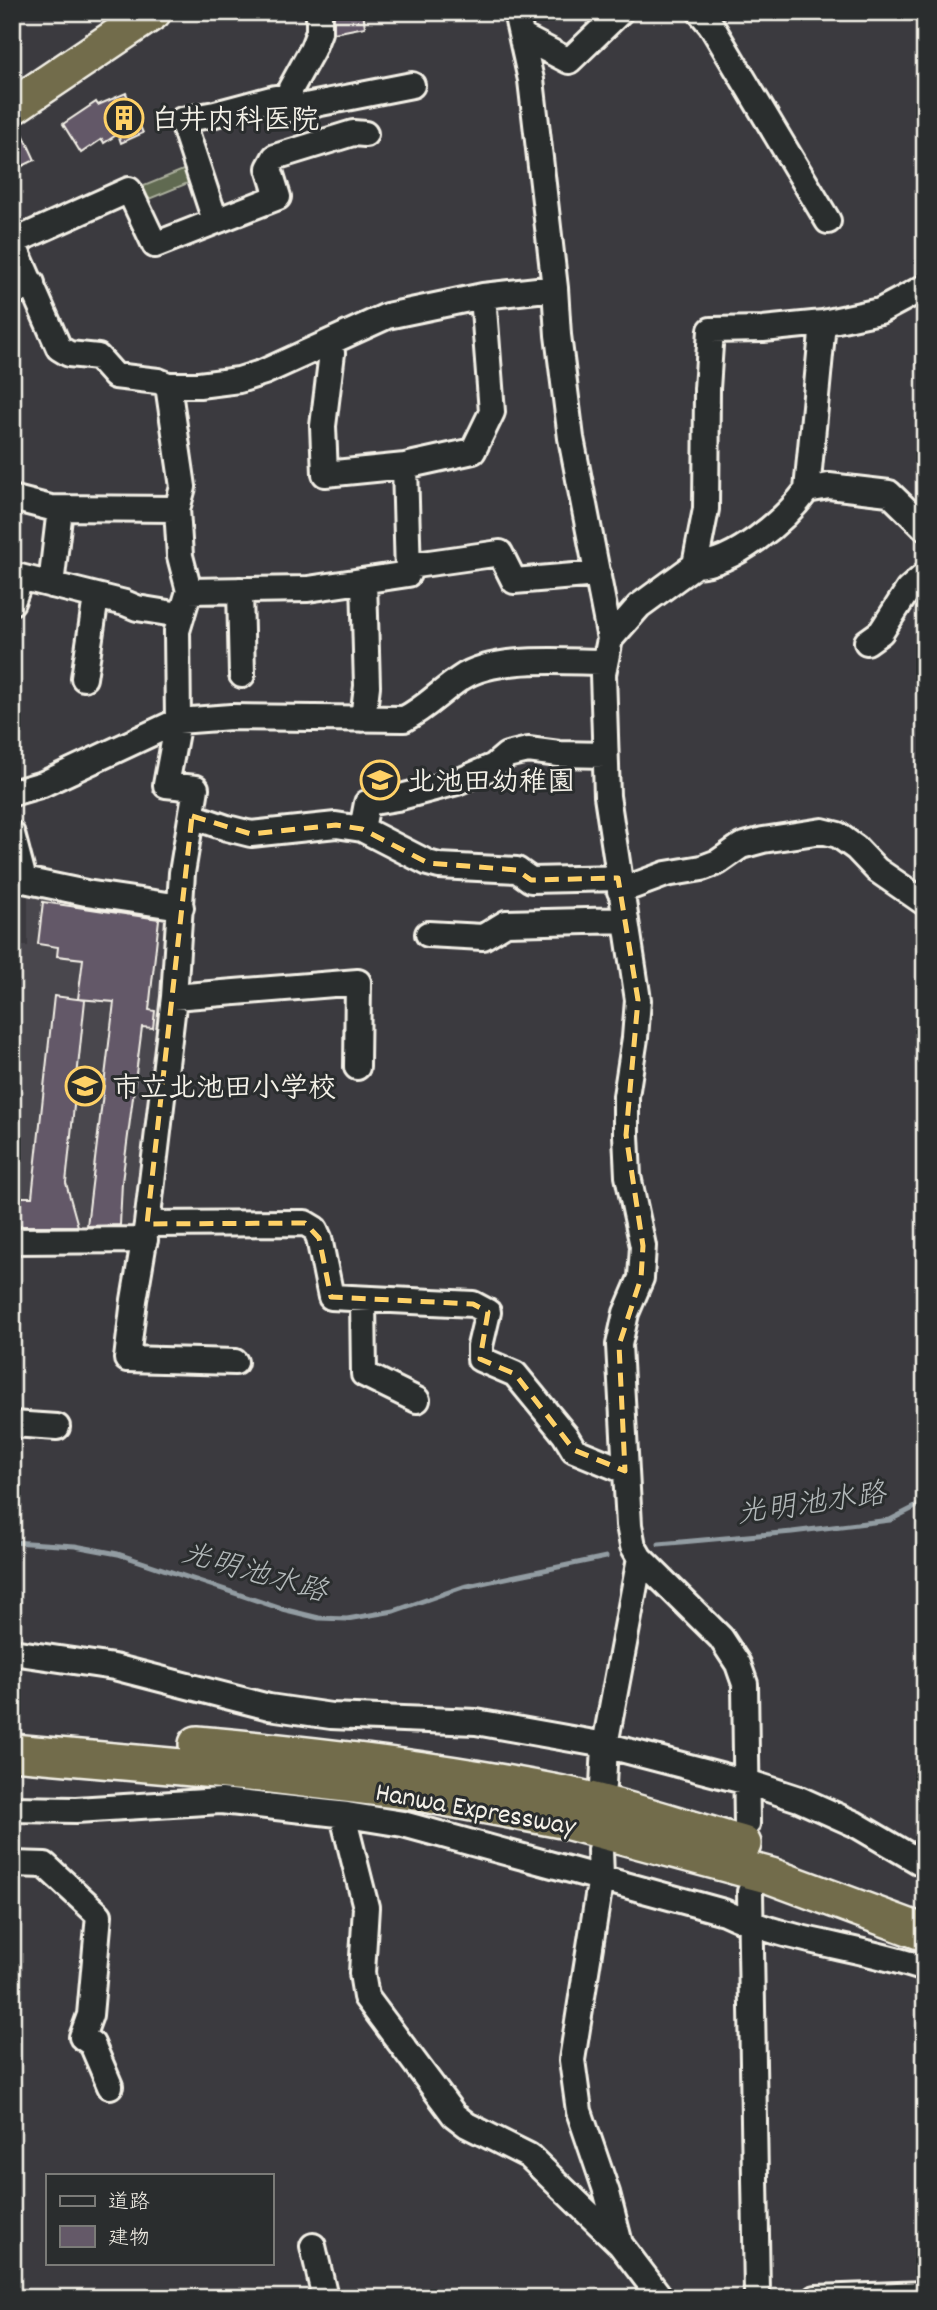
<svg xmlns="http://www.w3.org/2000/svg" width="937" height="2310" font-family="Dekko,'Klee One',sans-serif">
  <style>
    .built { fill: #4a464e }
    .green { fill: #616a51; stroke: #aaae9c; stroke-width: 2 }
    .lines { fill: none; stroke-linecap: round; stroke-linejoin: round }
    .stream { stroke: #929ca2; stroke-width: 5 }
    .building { fill: #645968; stroke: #f4f1e8; stroke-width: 2 }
    .minor-casing { stroke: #f4f1e8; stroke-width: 30 }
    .highway-casing { stroke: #f4f1e8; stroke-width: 40 }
    .minor { stroke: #2a2d2e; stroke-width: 24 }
    .highway { stroke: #726c4b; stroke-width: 35 }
    .marked { fill: none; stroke: #ffd166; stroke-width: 5; stroke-dasharray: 14 9; stroke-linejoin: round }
    .labels { text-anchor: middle; stroke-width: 6; stroke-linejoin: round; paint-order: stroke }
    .poi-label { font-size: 28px; font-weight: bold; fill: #f4f1e8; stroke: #2a2d2e; text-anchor: start }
    .street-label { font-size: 28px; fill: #f4f1e8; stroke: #2a2d2e }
    .water-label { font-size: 30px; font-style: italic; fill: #b3b9ba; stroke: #2a2d2e }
  </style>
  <rect width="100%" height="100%" fill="#3b3a3f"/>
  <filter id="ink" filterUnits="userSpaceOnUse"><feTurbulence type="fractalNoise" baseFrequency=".0143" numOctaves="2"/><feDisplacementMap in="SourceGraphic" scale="14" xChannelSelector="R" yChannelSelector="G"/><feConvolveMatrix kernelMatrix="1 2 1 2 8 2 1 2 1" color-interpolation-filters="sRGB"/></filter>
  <g filter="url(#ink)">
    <!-- built -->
    <path class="built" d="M 28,889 L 170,909 L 142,1226 L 133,1236 L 12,1236 L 12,927 L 15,926 L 14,946 L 28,946 Z"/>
    <!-- green -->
    <path class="green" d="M 188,168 L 193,181 L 144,201 L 139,188 Z"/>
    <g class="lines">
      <!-- stream -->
      <path class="stream" d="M 12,1542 L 75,1546 L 118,1554 L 282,1609 L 319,1618 L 347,1619 L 394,1611 L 463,1587 L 606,1557
        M 659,1544 L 792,1532 L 890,1520 L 925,1502"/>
    </g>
    <!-- building -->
    <path class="building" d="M 334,12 L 363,12 L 365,27 L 334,33 Z
      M 126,93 L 143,133 L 121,143 L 118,134 L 104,143 L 102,139 L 81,153 L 63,124 L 96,102 L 98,105 Z
      M 19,125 L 35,160 L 12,171 L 12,127 Z
      M 43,902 L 159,919 L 149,1010 L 155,1011 L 153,1028 L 142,1027 L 122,1182 L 120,1225 L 87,1226 L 114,1002 L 78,999 L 83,959 L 57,956 L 58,947 L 38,944 Z
      M 54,996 L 85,1000 L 66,1183 L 78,1226 L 12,1226 L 12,1197 L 32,1197 Z"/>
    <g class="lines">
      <defs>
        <path id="minor" d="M 319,12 L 319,32 L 312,50 L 291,88 L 285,110 L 412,85
          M 516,12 L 531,80 L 555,288 L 558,335 L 571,438 L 610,639 L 603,674 L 607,796 L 638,1000 L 635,1038 L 626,1096 L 626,1135 L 628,1176 L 643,1246 L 641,1278 L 626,1313 L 619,1345 L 629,1525 L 633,1546 L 640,1558 L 721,1638 L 738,1664 L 745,1684 L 747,1824
          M 700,12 L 711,25 L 828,221
          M 523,37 L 569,61 L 620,12
          M 215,220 L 182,120 L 215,114 L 275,98 L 289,98
          M 12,241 L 59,348 L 69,354 L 98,357 L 115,376 L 158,381 L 168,385 L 199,385 L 239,380 L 264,372 L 387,316 L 483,296 L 555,288
          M 13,242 L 129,190 L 155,245 L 278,197 L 269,168 L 275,157 L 353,133 L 365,134
          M 12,293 L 32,283
          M 330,344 L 332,353 L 323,426 L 325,474 L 405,466
          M 168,385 L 183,487 L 177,509 L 180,556 L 189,591 L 177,631 L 178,721 L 166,785 L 196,788 L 182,873 L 174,997 L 147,1224 L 134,1300 L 127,1359 L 235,1362
          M 807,490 L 829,486 L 889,493 L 925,528
          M 12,498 L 51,508 L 177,509
          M 695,565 C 734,564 785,520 807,490 L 823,323
          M 408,566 L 500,553 L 514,581 L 598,574
          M 12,575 L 125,603 L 137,608 L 180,615
          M 51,585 L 60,509
          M 240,590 L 242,675
          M 189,591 L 308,589 L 408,574 L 405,466 L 473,451 L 492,412 L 483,296
          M 12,602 L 21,578
          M 610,639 L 639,606 L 695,565 L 706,509 L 707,389 L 711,330 L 763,329 L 823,323 L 880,311 L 925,287
          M 867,642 L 881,632 L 908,590 L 925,575
          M 84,678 L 96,597
          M 363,719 L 367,686 L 364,581
          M 12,793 L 43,784 L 178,721 L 231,717 L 404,719 C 426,708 441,691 461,678 C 495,655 564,662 605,662
          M 192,816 L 227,828 L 251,834 L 336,825 L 362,829 L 428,863 L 439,866 L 517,870 L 531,880 L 618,878
          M 362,829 L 367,803 L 397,798 L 457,782 L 494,766 L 507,755 L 528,750 L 559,754 L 605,755
          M 12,834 L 24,880 L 86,893 L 181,907
          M 620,891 L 666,874 L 702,868 L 718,862 L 741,846 L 763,840 L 822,831 L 838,835 L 856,848 L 877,870 L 925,903
          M 428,934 L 483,937 L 506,923 L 626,920
          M 174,997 L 358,982 L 357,1067
          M 147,1224 L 305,1223 L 315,1229 L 319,1238 L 331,1297 L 473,1304 L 488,1312 L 480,1346 L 480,1359 L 515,1374 L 565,1435 L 574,1450 L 625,1471
          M 12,1241 L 145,1240
          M 363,1299 L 364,1374 L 417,1400
          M 12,1424 L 57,1427
          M 12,1652 L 114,1667 L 269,1707 L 331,1716 L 476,1722 L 605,1745 L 747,1782 L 799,1799 L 855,1824 L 925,1865
          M 603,1785 L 605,1745 L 640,1558
          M 12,1809 L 76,1810 L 221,1801 L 347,1815 L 403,1824 L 724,1912 C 786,1942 859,1946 925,1969
          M 347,1815 L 345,1824 L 366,1907 L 362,1973 L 366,1997 L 454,2115 L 467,2125 L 529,2156 L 620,2244 L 661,2298
          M 600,1850 L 601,1877 L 572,2060 L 579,2111 L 607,2193 L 620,2244
          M 12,1864 L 45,1865 L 99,1915 L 90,2015 L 82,2037 L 92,2044 L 110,2086
          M 750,1892 L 757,2292 L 759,2298
          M 313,2246 L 325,2298
          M 816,2298 L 925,2294"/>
        <path id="highway" d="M 12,107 L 153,12
          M 197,1744 C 322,1755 445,1770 568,1795 C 625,1807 686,1828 743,1844
          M 12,1752 L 271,1775 L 414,1792 L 562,1820 L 771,1876 L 925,1933"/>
      </defs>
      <!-- minor casing -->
      <use href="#minor" class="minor-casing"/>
      <!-- highway casing -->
      <use href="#highway" class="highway-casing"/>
      <!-- minor -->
      <use href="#minor" class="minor"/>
      <!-- highway -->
      <use href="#highway" class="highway"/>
    </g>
  </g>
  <!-- marked area -->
  <path class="marked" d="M 192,816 L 251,834 L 336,825 L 362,829 L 428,863 L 517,870 L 531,880 L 618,878 L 638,1000 L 626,1135 L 643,1246 L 641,1278 L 619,1345 L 625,1471 L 574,1450 L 515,1374 L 480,1359 L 488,1312 L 473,1304 L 331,1297 L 319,1238 L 305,1223 L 147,1224 Z"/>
  <!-- icons -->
  <defs>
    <symbol id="building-ring" viewBox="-11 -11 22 22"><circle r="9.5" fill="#2a2d2e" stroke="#ffd166" stroke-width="1.5"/><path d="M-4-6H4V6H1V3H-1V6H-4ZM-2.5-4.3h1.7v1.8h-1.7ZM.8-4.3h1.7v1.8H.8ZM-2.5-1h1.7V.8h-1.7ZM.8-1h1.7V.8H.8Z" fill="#ffd166"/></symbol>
    <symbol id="school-ring" viewBox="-11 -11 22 22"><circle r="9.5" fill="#2a2d2e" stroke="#ffd166" stroke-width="1.5"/><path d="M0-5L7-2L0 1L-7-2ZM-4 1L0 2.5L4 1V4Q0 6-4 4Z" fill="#ffd166"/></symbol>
  </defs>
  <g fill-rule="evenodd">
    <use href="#building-ring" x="102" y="96" width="44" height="44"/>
    <use href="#school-ring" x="358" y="758" width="44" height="44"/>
    <use href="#school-ring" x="63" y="1064" width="44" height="44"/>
  </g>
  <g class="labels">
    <!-- poi labels -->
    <g class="poi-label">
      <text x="151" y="128">白井内科医院</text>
      <text x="407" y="790">北池田幼稚園</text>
      <text x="112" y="1096">市立北池田小学校</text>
    </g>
    <!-- street labels -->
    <g class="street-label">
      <text transform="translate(476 1807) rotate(10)" y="10">Hanwa Expressway</text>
    </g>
    <!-- water labels -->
    <g class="water-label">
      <text transform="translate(811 1502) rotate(-8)" y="10">光明池水路</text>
      <text transform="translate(255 1571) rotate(16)" y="10">光明池水路</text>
    </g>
  </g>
  <!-- margin -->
  <rect width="937" height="2310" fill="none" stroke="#2a2d2e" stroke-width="42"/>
  <rect x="21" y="21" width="895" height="2268" fill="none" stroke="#f4f1e8" stroke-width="2.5" filter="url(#ink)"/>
  <!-- legend -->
  <rect x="46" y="2174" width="228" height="91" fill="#2a2d2e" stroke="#7b7b78" stroke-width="2"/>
  <rect x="60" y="2196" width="35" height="10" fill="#2a2d2e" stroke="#7b7b78" stroke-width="2"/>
  <text x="108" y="2208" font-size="21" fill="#f4f1e8">道路</text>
  <rect x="60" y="2226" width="35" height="21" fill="#645968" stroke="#7b7b78" stroke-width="2"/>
  <text x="108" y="2244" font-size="21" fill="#f4f1e8">建物</text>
</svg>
